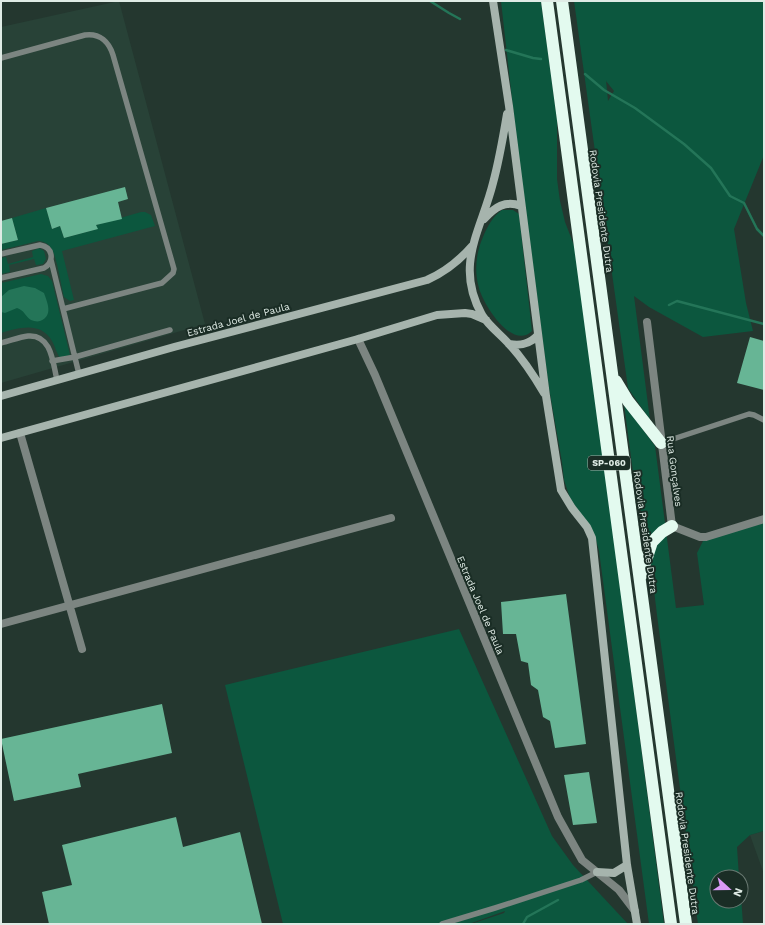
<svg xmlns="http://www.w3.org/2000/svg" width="765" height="925" font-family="'Work Sans',sans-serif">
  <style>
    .built { fill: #284237 }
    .green { fill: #0c573e; fill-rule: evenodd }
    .water { fill: #247558 }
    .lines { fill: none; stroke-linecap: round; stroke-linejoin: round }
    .stream { stroke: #247558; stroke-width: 2.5 }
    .building { fill: #67b595 }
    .lane { stroke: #7c8581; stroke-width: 5.5 }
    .street { stroke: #7c8581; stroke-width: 8 }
    .secondary { stroke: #a6b4ad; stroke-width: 8 }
    .highway { stroke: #e3faef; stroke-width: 12 }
    .labels { text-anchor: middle; stroke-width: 4; stroke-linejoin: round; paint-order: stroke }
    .shield { fill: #1a2d25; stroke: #a4b2ab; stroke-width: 1 }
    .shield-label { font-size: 9px; font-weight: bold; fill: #dfebe5 }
    .street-label { font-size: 10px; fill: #dfebe5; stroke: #1a2d25 }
  </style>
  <rect width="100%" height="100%" fill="#24372f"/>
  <!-- built -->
  <path class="built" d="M 119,1 L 205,324 L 1,383 L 1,27 Z
    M 764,831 L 764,874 L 750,835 Z"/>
  <!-- green -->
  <path class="green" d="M 501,1 L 541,1 L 557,119 L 557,179 L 560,201 L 565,222 L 577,253 L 664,924 L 649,924 L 599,551 L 595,536 L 570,498 L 564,480 L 562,462 L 549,388 L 517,143 Z
    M 574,1 L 764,1 L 764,155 L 734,229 L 746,303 L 753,331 L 703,337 L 649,307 L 634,296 L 650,420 L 628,388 ZM 606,81 L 614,91 L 608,101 L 606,80 Z
    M 46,208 L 52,229 L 60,226 L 64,238 L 97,229 L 96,225 L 141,212 L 145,212 L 151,215 L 155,226 L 62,251 L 74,300 L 70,301 L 64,297 C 61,286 57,256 51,248 C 48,243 43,241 38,241 L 1,250 L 1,244 L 18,240 L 12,218 Z
    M 502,210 L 513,210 L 519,214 L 532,331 C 512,351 483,304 479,288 C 474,271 476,253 483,237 C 487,227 493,216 502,210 Z
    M 39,248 L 44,251 L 46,259 L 43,264 L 36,265 L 34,259 L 9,265 L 10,272 L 1,274 L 1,258 L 6,257 L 8,264 L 33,257 L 32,251 Z
    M 41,274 L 48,276 L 52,281 L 70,355 L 60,358 C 56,352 55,346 52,341 C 40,321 19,328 1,333 L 1,283 Z
    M 624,404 L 655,446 L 676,608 L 704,605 L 697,553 L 703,541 L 764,522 L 764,831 L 750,835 L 737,847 L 739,877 L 717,877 L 717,901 L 741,901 L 741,896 L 743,924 L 698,924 L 657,615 L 648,540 L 635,487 Z
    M 459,629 L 552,836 L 573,865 L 628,924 L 471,924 L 504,913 L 505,911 L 469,924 L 283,924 L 225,685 Z"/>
  <!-- water -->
  <path class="water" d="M 24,286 L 35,288 L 44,293 C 47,302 54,316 40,321 C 37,322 34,321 31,320 C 25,316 24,310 17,308 L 5,313 L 1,312 L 1,297 L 9,290 Z"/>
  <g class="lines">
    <!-- stream -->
    <path class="stream" d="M 430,1 L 449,13 L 460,19
      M 506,50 L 533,58 L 541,59
      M 585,74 L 604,90 L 635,108 L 684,144 L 711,168 L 730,196 L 744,203 L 757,229 L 764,236
      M 669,305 L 677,301 L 764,324
      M 523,924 L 527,917 L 558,900"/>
  </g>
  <!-- building -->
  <path class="building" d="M 125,187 L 128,199 L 118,202 L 122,219 L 96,225 L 98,229 L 64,238 L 60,226 L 52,229 L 46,208 Z
    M 12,218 L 18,240 L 1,244 L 1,221 Z
    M 750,337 L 764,341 L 764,390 L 737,383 Z
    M 566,594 L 586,744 L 555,748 L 550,721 L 543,717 L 538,690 L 531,685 L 528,663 L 521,661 L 516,634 L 503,634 L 501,602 Z
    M 162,704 L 172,753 L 78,774 L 81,787 L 14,801 L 1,739 Z
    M 589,772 L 597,823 L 573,825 L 564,775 Z
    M 176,817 L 183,847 L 240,832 L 262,924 L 49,924 L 42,892 L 72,885 L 62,845 Z"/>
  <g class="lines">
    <!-- lane -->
    <path class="lane" d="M 1,58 L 85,35 C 100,33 109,42 113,55 L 174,269 L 173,273 L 162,283 L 63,309
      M 1,254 L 40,245 C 53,247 55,261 44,268 L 1,278
      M 51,260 L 79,374
      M 1,343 C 10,341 19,337 28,336 C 52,334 53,364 57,380
      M 52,361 L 75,357 L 170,330
      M 661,443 L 749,414 L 754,415 L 764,420
      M 442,924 L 495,908 L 581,880 L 597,872"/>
    <!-- street -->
    <path class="street" d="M 647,322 L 672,526 L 700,537 L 706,537 L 764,519
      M 358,339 L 375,375 L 558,817 L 582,860 L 619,890 L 635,911
      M 20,433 L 82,649
      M 1,624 L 391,518"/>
    <!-- secondary -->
    <path class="secondary" d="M 493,1 L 509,106 L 546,396 L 561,490 L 572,508 L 587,527 L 592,538 L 627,865 L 637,924
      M 507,114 C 503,138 499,161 493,183 C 481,231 454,265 482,315 C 489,326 500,334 509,344 C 523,359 534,376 544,393
      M 484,219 C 495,207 505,200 521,206
      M 509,344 C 521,346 530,344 538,335
      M 1,396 L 174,347 L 427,280 C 445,272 459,261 472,246
      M 1,438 L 358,339 L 437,315 L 465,313 L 472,314 L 486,320
      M 597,872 L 614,873 L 627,865"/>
    <!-- highway -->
    <path class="highway" d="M 547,1 L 671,924
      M 562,1 L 686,924
      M 616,381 L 628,401 L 661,443
      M 641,576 L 652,542 L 662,532 L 672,526"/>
  </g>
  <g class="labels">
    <!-- shield labels -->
    <rect class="shield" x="588" y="456" width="42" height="14" rx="3"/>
    <g class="shield-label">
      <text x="609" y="466">SP-060</text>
    </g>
    <!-- street labels -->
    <g class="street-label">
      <text transform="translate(602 211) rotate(82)" y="4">Rodovia Presidente Dutra</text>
      <text transform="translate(238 319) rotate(-15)" y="4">Estrada Joel de Paula</text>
      <text transform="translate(675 471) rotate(83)" y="4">Rua Gonçalves</text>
      <text transform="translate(646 532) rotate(82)" y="4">Rodovia Presidente Dutra</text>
      <text transform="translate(481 605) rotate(67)" y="4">Estrada Joel de Paula</text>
      <text transform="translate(688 853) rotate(82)" y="4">Rodovia Presidente Dutra</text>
    </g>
  </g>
  <!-- border -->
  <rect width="765" height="925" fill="none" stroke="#dfebe5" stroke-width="4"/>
  <!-- north arrow -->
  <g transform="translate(729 889) rotate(111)"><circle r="19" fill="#1a2d25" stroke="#697972"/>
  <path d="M0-3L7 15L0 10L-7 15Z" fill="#da9af6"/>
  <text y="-6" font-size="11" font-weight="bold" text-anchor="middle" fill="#dfebe5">N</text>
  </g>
</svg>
